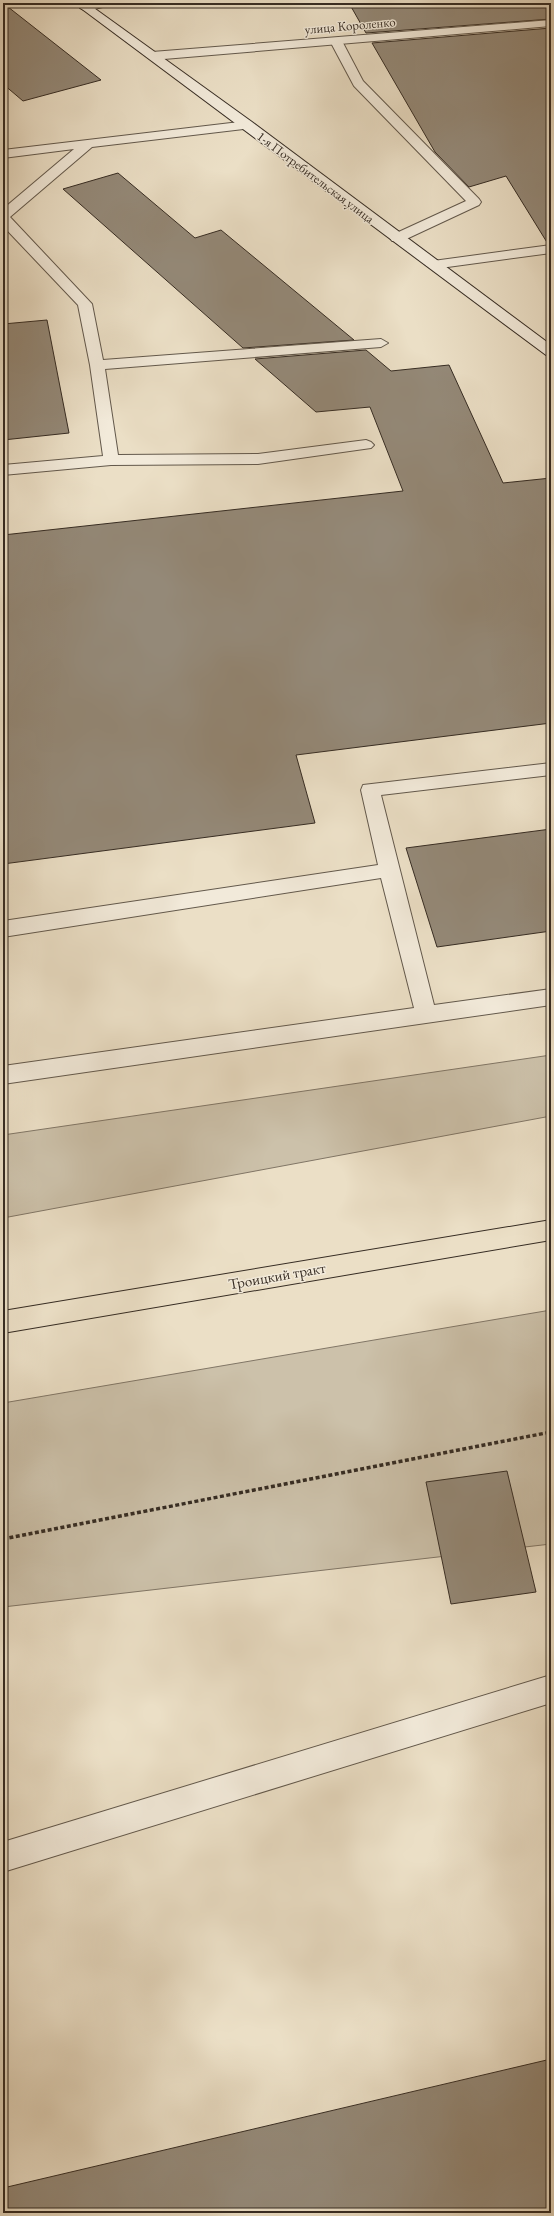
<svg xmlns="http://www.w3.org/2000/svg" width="554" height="2216" font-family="'EB Garamond',serif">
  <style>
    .green { fill: #ccc1aa; stroke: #817666 }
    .building { fill: #948978; stroke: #362c23 }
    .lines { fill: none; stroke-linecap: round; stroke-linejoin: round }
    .lane-casing { stroke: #63594c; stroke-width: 2 }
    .street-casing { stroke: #63594c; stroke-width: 2 }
    .secondary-casing { stroke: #362c23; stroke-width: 2 }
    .primary-casing { stroke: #362c23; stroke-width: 2 }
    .path { stroke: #362c23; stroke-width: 3.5; stroke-dasharray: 4 2.5; stroke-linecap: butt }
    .lane { fill: #f2eada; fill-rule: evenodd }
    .street { fill: #f2eada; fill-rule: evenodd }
    .secondary { fill: #f2eada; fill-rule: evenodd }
    .primary { fill: #ebdfc6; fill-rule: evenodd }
    .labels { text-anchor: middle; stroke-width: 3; stroke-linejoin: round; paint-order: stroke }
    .far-street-label { font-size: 13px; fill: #362c23; stroke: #f2eada }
    .street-label { font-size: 15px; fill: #362c23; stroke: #f2eada }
  </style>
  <rect width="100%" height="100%" fill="#ebdfc6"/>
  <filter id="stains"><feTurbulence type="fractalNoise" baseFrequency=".005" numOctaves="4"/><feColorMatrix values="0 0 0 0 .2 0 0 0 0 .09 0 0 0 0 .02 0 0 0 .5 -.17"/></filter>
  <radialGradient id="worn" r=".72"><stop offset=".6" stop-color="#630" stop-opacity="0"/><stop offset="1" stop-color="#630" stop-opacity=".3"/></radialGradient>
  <!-- green -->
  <path class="green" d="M 551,1055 L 551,1116 L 3,1218 L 3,1135 Z
    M 551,1310 L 551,1544 L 3,1607 L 3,1403 Z"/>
  <!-- building -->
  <path class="building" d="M 3,3 L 101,80 L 23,101 L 3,84 Z
    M 349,3 L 551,3 L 551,19 L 366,33 Z
    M 551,28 L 551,244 L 548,244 L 506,176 L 469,187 L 435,152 L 372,43 Z
    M 118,173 L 195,238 L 221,230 L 354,340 L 243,348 L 63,189 Z
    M 47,320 L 69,433 L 3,440 L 3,324 Z
    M 366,350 L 391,371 L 449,365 L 503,483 L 551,478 L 551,723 L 296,755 L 315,823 L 3,864 L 3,535 L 403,491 L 370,407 L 316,412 L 255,359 Z
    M 551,829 L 551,931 L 437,947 L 406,848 Z
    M 507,1471 L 536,1592 L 451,1604 L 426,1482 Z
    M 551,2059 L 551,2213 L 3,2213 L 3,2188 Z"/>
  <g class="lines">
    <defs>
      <path id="lane" d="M 93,3 L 113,3 L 111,5 L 86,11 L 80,8 L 82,6 Z
        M 336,38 L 342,41 L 363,81 L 479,199 L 481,202 L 479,205 L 402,241 L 392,241 L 390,238 L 392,235 L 466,201 L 354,86 L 330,41 Z
        M 248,121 L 254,125 L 252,128 L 92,147 L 10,217 L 92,304 L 103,360 L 381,339 L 388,343 L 381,347 L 105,369 L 118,455 L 258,454 L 366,440 L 371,442 L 374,445 L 371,448 L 258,464 L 111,465 L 3,475 L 3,465 L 103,456 L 90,365 L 78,305 L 3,226 L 3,209 L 74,149 L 3,158 L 3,150 Z
        M 551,245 L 551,253 L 433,269 L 426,265 L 433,261 Z
        M 551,763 L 551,775 L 381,795 L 434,1005 L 551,989 L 551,1005 L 3,1084 L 3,1066 L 414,1008 L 381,878 L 3,937 L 3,921 L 378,865 L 361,790 L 363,785 Z
        M 551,1675 L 551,1703 L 3,1872 L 3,1842 Z"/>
      <path id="street" d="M 551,20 L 551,26 L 152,60 L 146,56 L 152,52 Z"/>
      <path id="secondary" d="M 74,3 L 87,3 L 252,122 L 551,345 L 551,356 L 546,355 Z"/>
      <path id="primary" d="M 551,1220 L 551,1240 L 3,1333 L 3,1311 Z"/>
    </defs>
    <!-- lane casing -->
    <use href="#lane" class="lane-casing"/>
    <!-- street casing -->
    <use href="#street" class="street-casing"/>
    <!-- secondary casing -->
    <use href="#secondary" class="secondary-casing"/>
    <!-- primary casing -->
    <use href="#primary" class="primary-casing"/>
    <!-- path -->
    <path class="path" d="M 3,1539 L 551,1432"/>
    <!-- lane -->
    <use href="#lane" class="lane"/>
    <!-- street -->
    <use href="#street" class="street"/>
    <!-- secondary -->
    <use href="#secondary" class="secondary"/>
    <!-- primary -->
    <use href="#primary" class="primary"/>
  </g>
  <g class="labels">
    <!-- far-street labels -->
    <g class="far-street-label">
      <text transform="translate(350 25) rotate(-5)" y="5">улица Короленко</text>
      <text transform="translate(316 177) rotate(37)" y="5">1-я Потребительская улица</text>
    </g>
    <!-- street labels -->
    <g class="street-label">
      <text transform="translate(277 1276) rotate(-10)" y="5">Троицкий тракт</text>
    </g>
  </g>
  <!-- margin -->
  <rect width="554" height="2216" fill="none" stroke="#ebdfc6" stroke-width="16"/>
  <rect x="4" y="4" width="546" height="2208" fill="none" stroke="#362c23" stroke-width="2"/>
  <rect x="8" y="8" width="538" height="2200" fill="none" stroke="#362c23"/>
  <rect width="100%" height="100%" filter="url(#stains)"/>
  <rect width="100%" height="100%" fill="url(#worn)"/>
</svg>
